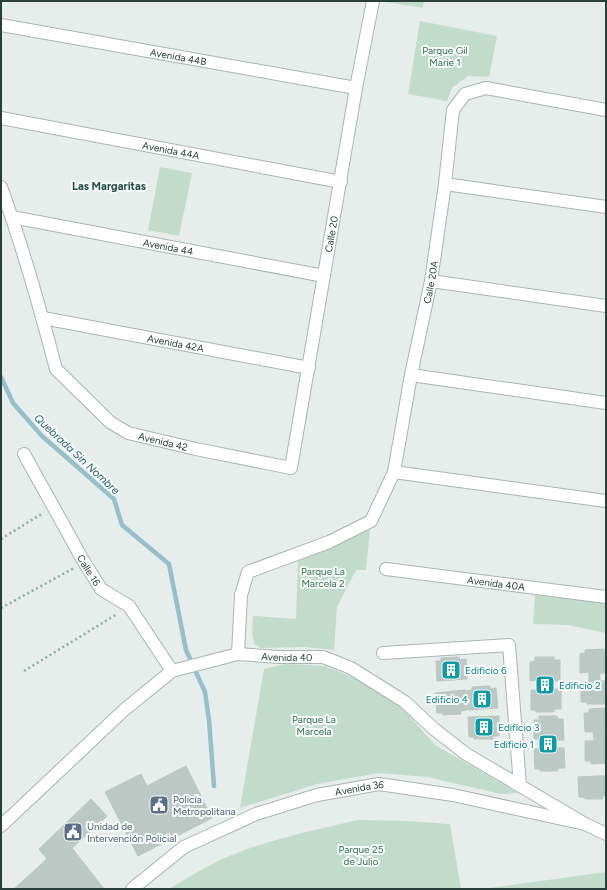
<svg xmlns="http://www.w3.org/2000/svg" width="607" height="890" font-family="Figtree,sans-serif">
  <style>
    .green { fill: #c2dccb }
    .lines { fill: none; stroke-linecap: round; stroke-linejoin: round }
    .stream { stroke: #95bfcb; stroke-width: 4.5 }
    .building { fill: #bcc8c4; stroke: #b9c6c2 }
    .minor-casing { stroke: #a9b5b2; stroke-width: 14 }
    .path { stroke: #8aada5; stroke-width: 2.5; stroke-dasharray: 2 3; stroke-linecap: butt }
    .minor { stroke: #fff; stroke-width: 12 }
    .labels { text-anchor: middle; stroke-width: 4; stroke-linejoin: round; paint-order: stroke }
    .park-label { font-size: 10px; fill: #357050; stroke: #f6faf8 }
    .street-label { font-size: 10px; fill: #273e39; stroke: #f6faf8 }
    .culture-label { font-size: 10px; fill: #0d838f; stroke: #f6faf8; text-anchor: start }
    .service-label { font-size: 10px; fill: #4e5e75; stroke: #f6faf8; text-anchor: start }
    .neighbourhood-label { font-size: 11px; font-weight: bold; fill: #254e47; stroke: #f6faf8 }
    .water-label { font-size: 11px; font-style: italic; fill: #276173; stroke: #f6faf8 }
  </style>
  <rect width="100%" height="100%" fill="#e6edeb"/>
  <!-- green -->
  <path class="green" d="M 387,1 L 424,1 L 423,8 L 387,2 Z
    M 420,21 L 497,36 L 489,77 L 468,76 L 452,88 L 447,101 L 408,94 Z
    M 160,167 L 192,173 L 179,236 L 148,230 Z
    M 370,530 L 366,570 L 356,570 L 337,607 L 334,650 L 305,647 L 261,648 L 254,644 L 252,633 L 253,616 L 296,619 L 298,559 Z
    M 535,595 L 606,603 L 606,633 L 568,625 L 533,624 Z
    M 285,664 L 325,666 L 359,680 L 400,705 L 435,745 L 518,793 L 501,794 L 427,777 L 379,773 L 317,784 L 240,808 L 264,669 Z
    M 358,820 L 408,821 L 450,824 L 461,889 L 169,889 C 192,875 216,860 242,851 C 280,837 319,829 358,820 Z
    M 606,872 L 606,889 L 489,889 L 489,888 Z"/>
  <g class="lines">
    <!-- stream -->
    <path class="stream" d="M 1,377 L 13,403 L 42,436 L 114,499 L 122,525 L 169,564 L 186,650 L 205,692 L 209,720 L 214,786"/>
  </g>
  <!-- building -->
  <path class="building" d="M 604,649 L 604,652 L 606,652 L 606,673 L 600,673 L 600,681 L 606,681 L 606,701 L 605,701 L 605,704 L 587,704 L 587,702 L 581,702 L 581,682 L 589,682 L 589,672 L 580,673 L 580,654 L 585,653 L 585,650 Z
    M 459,657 L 459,660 L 466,659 L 467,679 L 437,681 L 436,661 L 441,661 L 441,658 Z
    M 535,657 L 554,657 L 554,660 L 560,660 L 560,681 L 550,681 L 550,689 L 561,689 L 561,709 L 554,709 L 554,712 L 536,712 L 536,710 L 531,710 L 531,690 L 539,690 L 539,680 L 530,681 L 530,662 L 535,661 Z
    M 490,686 L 490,689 L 496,688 L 498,708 L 468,710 L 466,691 L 472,690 L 472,687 Z
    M 465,690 L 467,710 L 460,711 L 461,714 L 443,715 L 442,713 L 437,713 L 435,693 Z
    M 606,708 L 606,732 L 604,732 L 605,740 L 606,740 L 606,763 L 591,764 L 591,761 L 585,761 L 585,741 L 594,741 L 593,732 L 585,732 L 584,713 L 589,713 L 589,709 Z
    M 499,716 L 499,736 L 493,736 L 493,739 L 474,739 L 474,737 L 469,737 L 468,717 Z
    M 539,716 L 557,716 L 558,719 L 563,719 L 564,740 L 554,740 L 554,748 L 564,748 L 565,768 L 558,768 L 558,771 L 540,771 L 540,769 L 535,769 L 534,749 L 543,749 L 543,739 L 534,739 L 534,720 L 539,720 Z
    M 186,766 L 212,818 L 138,856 L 105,792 L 141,774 L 147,786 Z
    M 598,776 L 606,776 L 606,796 L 602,796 L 603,799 L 585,799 L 584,797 L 579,797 L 578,777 Z
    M 91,799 L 107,816 L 72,848 L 104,889 L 14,889 L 47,859 L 39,849 Z"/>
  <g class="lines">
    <defs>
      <g id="minor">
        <path id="s1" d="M 1,25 L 356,88"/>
        <path id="s2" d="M 1,118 L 341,182"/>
        <path d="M 445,184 L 606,207"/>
        <path id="s3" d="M 1,187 C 23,247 40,308 56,369 L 60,373 L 110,422 L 128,433 L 196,449 L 291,468 L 356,88 L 373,1"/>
        <path id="s4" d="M 12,217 L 324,276"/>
        <path d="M 431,281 L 606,306"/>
        <path id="s5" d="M 43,318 L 309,368"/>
        <path d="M 411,375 L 606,403"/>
        <path id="s6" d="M 24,454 L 84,562 L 101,589 L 129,606 L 172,671"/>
        <path d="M 394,472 L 606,501"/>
        <path id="s7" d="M 386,569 L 606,597"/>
        <path d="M 383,653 L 509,645 L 520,786"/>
        <path id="s8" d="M 238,654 L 241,595 L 248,572 L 329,542 L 371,521 L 394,472 L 411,375 L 431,281 L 445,184 L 453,110 L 465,94 L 486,88 L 606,110"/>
        <path id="s9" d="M 1,826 L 124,710 L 172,671 L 238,654 L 279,657 L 323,657 L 351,668 L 405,702 L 434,729 L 466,754 L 585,824"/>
        <path id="s10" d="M 132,889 L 184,847 L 256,814 L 317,795 L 379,784 L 453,795 L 585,824 L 606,834"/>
      </g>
    </defs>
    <!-- minor casing -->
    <use href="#minor" class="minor-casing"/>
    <!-- path -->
    <path class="path" d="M 1,539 L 43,513
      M 1,608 L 74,568
      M 24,671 L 117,614"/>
    <!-- minor -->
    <use href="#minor" class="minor"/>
  </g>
  <!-- icons -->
  <defs>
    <symbol id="building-square" viewBox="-11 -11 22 22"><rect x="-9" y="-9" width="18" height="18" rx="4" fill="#0f9aa8" stroke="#f6faf8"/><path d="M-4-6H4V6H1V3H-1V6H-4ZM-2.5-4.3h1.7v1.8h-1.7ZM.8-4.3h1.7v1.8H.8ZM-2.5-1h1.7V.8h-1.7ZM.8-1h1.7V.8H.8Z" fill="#fff"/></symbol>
    <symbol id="civic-square" viewBox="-11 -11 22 22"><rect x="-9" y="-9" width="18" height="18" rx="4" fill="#5c6f8a" stroke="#f6faf8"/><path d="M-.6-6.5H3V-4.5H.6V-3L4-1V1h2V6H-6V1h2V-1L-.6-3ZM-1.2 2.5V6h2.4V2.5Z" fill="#fff"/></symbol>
  </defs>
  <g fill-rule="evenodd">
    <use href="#building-square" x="440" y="659" width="22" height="22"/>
    <use href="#building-square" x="534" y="674" width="22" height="22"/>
    <use href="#building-square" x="471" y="688" width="22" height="22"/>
    <use href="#building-square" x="473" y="716" width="22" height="22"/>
    <use href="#building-square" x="537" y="733" width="22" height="22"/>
    <use href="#civic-square" x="148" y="794" width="22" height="22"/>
    <use href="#civic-square" x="62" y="821" width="22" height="22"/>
  </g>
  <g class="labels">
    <!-- park labels -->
    <g class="park-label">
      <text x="445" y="54">Parque Gil<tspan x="445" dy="12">Marie 1</tspan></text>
      <text x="323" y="575">Parque La<tspan x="323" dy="12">Marcela 2</tspan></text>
      <text x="314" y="723">Parque La<tspan x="314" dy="12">Marcela</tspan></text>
      <text x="361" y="853">Parque 25<tspan x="361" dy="12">de Julio</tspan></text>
    </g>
    <!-- street labels -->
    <g class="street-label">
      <text dy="4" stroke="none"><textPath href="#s1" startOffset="180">Avenida 44B</textPath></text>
      <text dy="4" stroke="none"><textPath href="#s2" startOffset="173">Avenida 44A</textPath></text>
      <text dy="4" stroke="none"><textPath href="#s3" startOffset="691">Calle 20</textPath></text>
      <text dy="4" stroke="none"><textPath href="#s4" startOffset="159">Avenida 44</textPath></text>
      <text dy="4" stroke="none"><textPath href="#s8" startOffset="464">Calle 20A</textPath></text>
      <text dy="4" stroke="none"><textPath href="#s5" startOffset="135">Avenida 42A</textPath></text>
      <text dy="4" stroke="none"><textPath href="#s3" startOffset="323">Avenida 42</textPath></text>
      <text dy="4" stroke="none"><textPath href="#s6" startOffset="133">Calle 16</textPath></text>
      <text dy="4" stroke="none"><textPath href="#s7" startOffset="111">Avenida 40A</textPath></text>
      <text dy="4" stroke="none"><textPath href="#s9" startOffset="348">Avenida 40</textPath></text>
      <text dy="4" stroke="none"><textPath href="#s10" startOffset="253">Avenida 36</textPath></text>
    </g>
    <!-- culture labels -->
    <g class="culture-label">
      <text x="465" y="674">Edificio 6</text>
      <text x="559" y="689">Edificio 2</text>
      <text x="468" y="703" text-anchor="end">Edificio 4</text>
      <text x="498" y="731">Edificio 3</text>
      <text x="534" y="748" text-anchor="end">Edificio 1</text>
    </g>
    <!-- service labels -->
    <g class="service-label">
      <text x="173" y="803">Policía<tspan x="173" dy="12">Metropolitana</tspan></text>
      <text x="87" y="830">Unidad de<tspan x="87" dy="12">Intervención Policial</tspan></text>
    </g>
    <!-- neighbourhood labels -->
    <g class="neighbourhood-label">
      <text x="109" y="190">Las Margaritas</text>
    </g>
    <!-- water labels -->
    <g class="water-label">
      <text transform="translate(77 454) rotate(43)" y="4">Quebrada Sin Nombre</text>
    </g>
  </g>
  <!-- border -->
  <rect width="607" height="890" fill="none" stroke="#273e39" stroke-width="4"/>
</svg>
